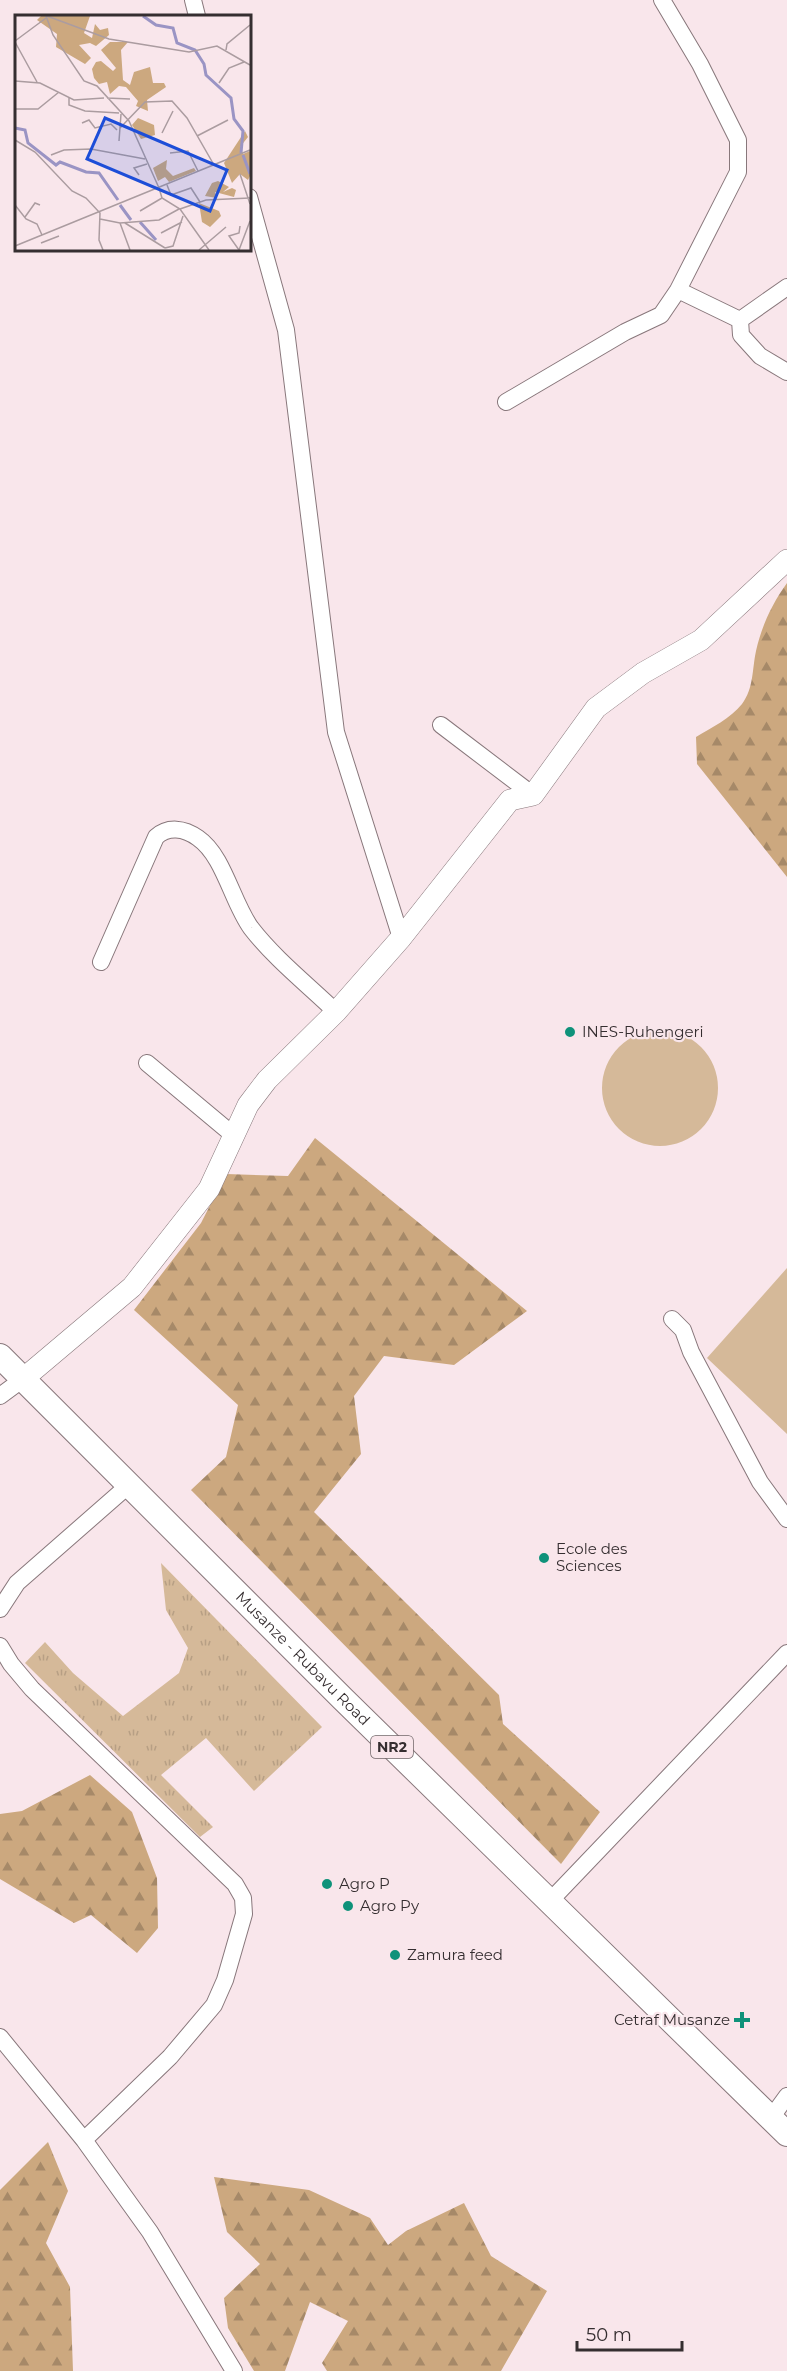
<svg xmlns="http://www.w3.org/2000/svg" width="787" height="2371" font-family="Montserrat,sans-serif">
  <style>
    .grass { fill: url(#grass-tufts) }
    .forest { fill: url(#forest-firs) }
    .park { fill: #d5b999 }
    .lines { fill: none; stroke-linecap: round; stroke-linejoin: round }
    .minor-casing { stroke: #88777b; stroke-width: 18 }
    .major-casing { stroke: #88777b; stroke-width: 22 }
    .highway-casing { stroke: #88777b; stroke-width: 26 }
    .minor { stroke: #fff; stroke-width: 16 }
    .major { stroke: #fff; stroke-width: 21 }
    .highway { stroke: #fff; stroke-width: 24 }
    .poi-dot { fill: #0f927a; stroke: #f9e6eb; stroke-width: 2 }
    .labels { text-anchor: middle; stroke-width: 4.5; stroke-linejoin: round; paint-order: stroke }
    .shield { fill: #f9e6eb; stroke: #706568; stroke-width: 1.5 }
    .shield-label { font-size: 14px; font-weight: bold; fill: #352e30 }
    .poi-label { font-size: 15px; fill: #352e30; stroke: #f9e6eb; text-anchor: start }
    .street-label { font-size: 15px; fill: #352e30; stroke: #f9e6eb }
    .inset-river { fill: none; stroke: #9a94c4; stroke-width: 3 }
    .inset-road { fill: none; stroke: #ab9ca0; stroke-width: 1.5 }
    .view { fill: #1d4ed8; fill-opacity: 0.15; stroke: #1d4ed8; stroke-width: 3 }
    .inset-edge { fill: none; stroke: #352e30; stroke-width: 3 }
  </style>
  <defs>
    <pattern id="grass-tufts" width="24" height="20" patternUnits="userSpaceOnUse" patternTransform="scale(1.5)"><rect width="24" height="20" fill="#d5b999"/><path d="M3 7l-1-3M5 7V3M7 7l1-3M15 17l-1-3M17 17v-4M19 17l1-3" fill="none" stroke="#b79f84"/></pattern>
    <pattern id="forest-firs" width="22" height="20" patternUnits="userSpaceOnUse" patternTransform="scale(1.5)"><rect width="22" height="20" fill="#cca87f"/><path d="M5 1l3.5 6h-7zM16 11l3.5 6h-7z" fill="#a68968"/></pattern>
  </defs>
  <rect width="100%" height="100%" fill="#f9e6eb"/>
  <!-- grass -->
  <path class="grass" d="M 161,1563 L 322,1727 L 254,1791 L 206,1738 L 161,1775 L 213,1827 L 200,1837 L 25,1663 L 45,1642 L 73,1673 L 123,1716 L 179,1673 L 188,1648 L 166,1610 Z"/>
  <!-- forest -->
  <path class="forest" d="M 787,583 L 787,877 L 697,764 L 696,737 C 711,728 731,718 742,704 C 754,688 752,669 756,651 C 762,625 772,604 787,583 Z
    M 315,1138 L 527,1311 L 454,1365 L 384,1356 L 354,1396 L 361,1454 L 314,1512 L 499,1695 L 503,1724 L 600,1812 L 561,1864 L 191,1490 L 226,1457 L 238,1405 L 134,1310 L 201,1223 L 226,1174 L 288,1176 Z
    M 90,1775 L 132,1812 L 157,1878 L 158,1928 L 137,1953 L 91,1915 L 74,1923 L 0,1879 L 0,1814 L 22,1811 Z
    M 48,2142 L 68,2191 L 46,2243 L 70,2287 L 73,2371 L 0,2371 L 0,2190 Z
    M 214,2177 L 309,2190 L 370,2218 L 388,2245 L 406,2231 L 464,2203 L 491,2256 L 547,2291 L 501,2371 L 327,2371 L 322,2363 L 348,2321 L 310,2302 L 285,2371 L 254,2371 L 228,2328 L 224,2298 L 260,2264 L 227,2232 Z"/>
  <!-- park -->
  <path class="park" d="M602 1088a58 58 0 1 1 116 0a58 58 0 1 1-116 0Z
    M 787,1268 L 787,1434 L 707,1358 Z"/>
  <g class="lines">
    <defs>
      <path id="minor" d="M 193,0 L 197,16
        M 662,0 L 700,64 L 738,140 L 738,172 L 678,290
        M 249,197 L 286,330 L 336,732 L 401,938
        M 740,320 L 741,335 L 760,356 L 787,372
        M 506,402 L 625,332 L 661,315 L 678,290 L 740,320 L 787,287
        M 441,725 L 533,795
        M 101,962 L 156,837 C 168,826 184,828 198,838 C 224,856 232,902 251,928 C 275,959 308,985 336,1012
        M 147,1063 L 232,1134
        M 672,1319 L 683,1330 L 691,1352 L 760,1482 L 787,1519
        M 0,1396 L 23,1379
        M 0,1609 L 17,1583 L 130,1484
        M 0,1646 L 11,1664 L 32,1689 L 235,1884 L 243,1898 L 244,1914 L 225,1980 L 214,2005 L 170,2057 L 84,2140
        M 550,1901 L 787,1653
        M 0,2037 L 84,2140 L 150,2232 L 234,2371
        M 771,2118 L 787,2096"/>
      <path id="major" d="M 23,1379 L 132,1287 L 209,1189 L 248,1105 L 267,1080 L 336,1012 L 401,938 L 510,800 L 533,795 L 596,708 L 643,673 L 701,640 L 787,560"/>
      <g id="highway">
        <path id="s1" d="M 0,1356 L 343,1699 L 787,2134"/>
      </g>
    </defs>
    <!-- minor casing -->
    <use href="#minor" class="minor-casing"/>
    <!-- major casing -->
    <use href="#major" class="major-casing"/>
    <!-- highway casing -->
    <use href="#highway" class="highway-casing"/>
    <!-- minor -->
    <use href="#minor" class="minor"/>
    <!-- major -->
    <use href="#major" class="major"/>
    <!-- highway -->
    <use href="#highway" class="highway"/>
  </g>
  <!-- markers -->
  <g class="poi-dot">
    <circle cx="570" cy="1032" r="6"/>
    <circle cx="544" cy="1558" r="6"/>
    <circle cx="327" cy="1884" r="6"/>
    <circle cx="348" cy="1906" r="6"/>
    <circle cx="395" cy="1955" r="6"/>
    <path d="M739 2011h6v6h6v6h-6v6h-6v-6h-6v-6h6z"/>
  </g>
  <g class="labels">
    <!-- shield labels -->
    <rect class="shield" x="371" y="1736" width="42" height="22" rx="4.5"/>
    <g class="shield-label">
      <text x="392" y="1752">NR2</text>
    </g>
    <!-- poi labels -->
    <g class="poi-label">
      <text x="582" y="1037">INES-Ruhengeri</text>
      <text x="556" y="1554">Ecole des<tspan x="556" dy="17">Sciences</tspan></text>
      <text x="339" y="1889">Agro P</text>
      <text x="360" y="1911">Agro Py</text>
      <text x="407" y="1960">Zamura feed</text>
      <text x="730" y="2025" text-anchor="end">Cetraf Musanze</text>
    </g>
    <!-- street labels -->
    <g class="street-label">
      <text dy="5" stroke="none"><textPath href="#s1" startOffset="428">Musanze - Rubavu Road</textPath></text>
    </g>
  </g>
  <!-- overview -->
  <g transform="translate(15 15)">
    <rect width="236" height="236" fill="#f9e6eb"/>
    <path d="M 26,1 L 75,1 L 69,18 L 77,23 L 80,9 L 85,15 L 93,13 L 94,20 L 81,31 L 75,28 L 64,30 L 76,43 L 70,49 L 41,32 L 42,19 L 22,5 ZM 95,27 L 113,27 L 106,35 L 108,65 L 115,70 L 119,57 L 135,52 L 138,68 L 149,68 L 151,72 L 132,85 L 133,96 L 121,91 L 123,86 L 111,72 L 104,71 L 95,79 L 92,67 L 84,69 L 79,63 L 77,54 L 81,47 L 86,46 L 98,56 L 101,53 L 86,35 ZM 123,103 L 139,110 L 140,120 L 126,124 L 117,110 ZM 230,116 L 233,122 L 225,132 L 228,139 L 235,136 L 235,161 L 233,165 L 225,159 L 217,168 L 209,148 ZM 152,145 L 151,154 L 158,161 L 179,153 L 181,156 L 154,167 L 150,162 L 143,166 L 138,153 ZM 203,166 L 214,172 L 208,177 L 217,173 L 221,175 L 219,182 L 200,177 L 202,183 L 190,181 L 197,168 ZM 184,188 L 204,196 L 206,201 L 195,212 L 187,207 Z" fill="#cca87f"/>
    <path class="inset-river" d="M 128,1 L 141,10 L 158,13 L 162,28 L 180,35 L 189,49 L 191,60 L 216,83 L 219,104 L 228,116 L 226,138M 0,113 L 10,115 L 13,128 L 41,150 L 45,147 L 71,157 L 84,158 L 103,185M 228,140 L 235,159M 105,190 L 116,205M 125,207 L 141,225"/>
    <path class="inset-road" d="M 31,1 L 38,20 L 69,66 L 82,71 L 114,106 L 144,173M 32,1 L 94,24 L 174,37 L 202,31 L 235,50M 0,26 L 31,3M 0,27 L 22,67M 211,35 L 212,29 L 235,10M 0,66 L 25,68 L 59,85 L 89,83M 204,68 L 214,53 L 229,47M 54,83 L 54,90 L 70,96 L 104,98M 92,83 L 115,84M 0,94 L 23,94 L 44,77M 67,108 L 74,105 L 80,113 L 96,109 L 102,115M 105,113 L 130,87 L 157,86 L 172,103 L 199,150M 147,118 L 158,96M 182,121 L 213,105M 0,125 L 20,137 L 57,176 L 71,183 L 85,198 L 84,225 L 88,235M 104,126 L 106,99M 155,138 L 173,136 L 183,156M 36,140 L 49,135 L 76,134 L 130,144M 225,159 L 235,189M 124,160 L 119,153 L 132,149M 152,170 L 156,180 L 176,173 L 185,187M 144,173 L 147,183 L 165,194 L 194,235M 0,190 L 11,204 L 22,209 L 27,220M 165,194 L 191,185 L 235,183M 125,196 L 147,183M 10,202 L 20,188 L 25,190M 85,204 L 105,208 L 144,205 L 164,194M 105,208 L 115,235M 110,208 L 150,233M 146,218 L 167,207M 26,228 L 44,221M 0,231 L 235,135M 150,233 L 158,231 L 168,201M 184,235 L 211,212M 224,235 L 214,221 L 224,218 L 225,211M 224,235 L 235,206"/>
    <path class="view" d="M 90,103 L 212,155 L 195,196 L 72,144 Z"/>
    <rect width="236" height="236" class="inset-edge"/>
  </g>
  <!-- scale -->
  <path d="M577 2341v9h105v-9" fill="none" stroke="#352e30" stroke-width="3"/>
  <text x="586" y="2341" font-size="18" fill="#352e30" stroke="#f9e6eb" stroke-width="4.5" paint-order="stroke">50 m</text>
</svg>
